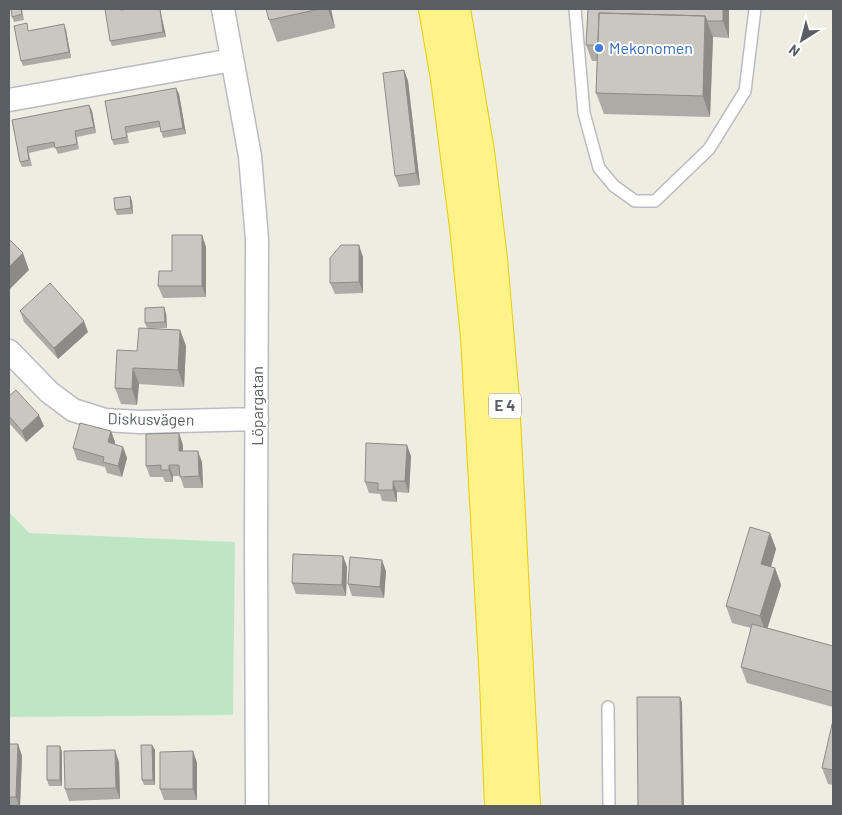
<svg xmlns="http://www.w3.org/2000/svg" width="842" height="815" font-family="Barlow,sans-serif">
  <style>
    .green { fill: #bee6c5 }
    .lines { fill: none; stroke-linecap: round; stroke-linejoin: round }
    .lane-casing { stroke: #babbc2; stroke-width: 14 }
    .street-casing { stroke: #babbc2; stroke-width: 25 }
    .highway-casing { stroke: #f0cb00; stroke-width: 30 }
    .lane { stroke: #fff; stroke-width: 11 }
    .street { stroke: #fff; stroke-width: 22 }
    .highway { stroke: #fef389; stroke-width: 28 }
    .wall { fill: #adaba5 }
    .shaded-wall { fill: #8d8b86 }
    .building { fill: #c9c7c0; stroke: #8d8b86 }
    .shop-dot { fill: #3f7fe0; stroke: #fff; stroke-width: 2 }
    .labels { text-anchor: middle; stroke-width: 4; stroke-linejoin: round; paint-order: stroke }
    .shield { fill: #fff; stroke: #8c8e92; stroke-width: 1 }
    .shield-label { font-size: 15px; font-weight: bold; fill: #5b5d64 }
    .shop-label { font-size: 16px; fill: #366cbe; stroke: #fff; text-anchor: start }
    .street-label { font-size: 16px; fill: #5b5d64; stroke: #fff }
  </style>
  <rect width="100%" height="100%" fill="#eeede2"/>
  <!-- green -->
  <path class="green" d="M 9,512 L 29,533 L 235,542 L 233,715 L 9,717 Z"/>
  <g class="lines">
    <defs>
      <path id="lane" d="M 575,9 L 584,113 L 599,168 L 614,186 L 635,201 L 655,201 L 709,149 L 745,91 L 755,9
        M 608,707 L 609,806"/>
      <path id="street" d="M 223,9 L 250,156 L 257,239 L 256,544 L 257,806
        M 9,100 L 232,60
        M 9,351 L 49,392 L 73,410 L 105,420 L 140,422 L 257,419"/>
      <path id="highway" d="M 433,9 L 445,79 L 464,227 L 475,337 L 494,682 L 499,806
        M 456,9 L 480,151 L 493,259 L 505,399 L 526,806"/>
    </defs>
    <!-- lane casing -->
    <use href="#lane" class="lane-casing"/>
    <!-- street casing -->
    <use href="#street" class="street-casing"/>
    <!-- highway casing -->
    <use href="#highway" class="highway-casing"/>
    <!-- lane -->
    <use href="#lane" class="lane"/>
    <!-- street -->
    <use href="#street" class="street"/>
    <!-- highway -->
    <use href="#highway" class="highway"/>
  </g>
  <!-- wall -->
  <path class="wall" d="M 22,9 L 24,20 L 14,22 L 12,17 Z
    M 105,9 L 122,9 L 122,10 L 129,9 L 160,9 L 166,37 L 112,46 L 110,41 Z
    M 266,9 L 331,9 L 335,28 L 277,42 L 269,20 Z
    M 588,9 L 729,9 L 729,38 L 713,37 L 710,117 L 604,114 L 596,93 L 597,61 L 592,61 L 586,45 Z
    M 66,30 L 71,58 L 23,66 L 21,61 L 29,31 Z
    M 404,70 L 408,81 L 420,185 L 399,187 L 395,176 Z
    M 176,88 L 179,94 L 186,134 L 163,138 L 160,127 L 127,133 L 129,143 L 114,145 L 112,140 L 105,101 Z
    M 89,105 L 92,111 L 96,133 L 77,137 L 79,149 L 58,154 L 55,147 L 29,153 L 32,166 L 22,167 L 20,162 L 12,120 Z
    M 130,196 L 132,201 L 133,214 L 117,215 L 115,210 Z
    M 202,235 L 206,247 L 206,297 L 163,298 L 158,286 L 172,271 Z
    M 363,257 L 363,293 L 335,294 L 330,283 Z
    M 20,311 L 88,332 L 58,359 L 24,322 Z
    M 166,313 L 167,328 L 148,328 L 180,330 L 186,346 L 184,387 L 139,384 L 137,405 L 121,404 L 115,388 L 137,351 L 147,328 L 145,323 Z
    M 9,396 L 44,426 L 26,442 L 9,423 Z
    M 111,431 L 115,442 L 114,444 L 123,447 L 127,458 L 122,477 L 107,473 L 105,467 L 77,460 L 73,448 Z
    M 183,445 L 183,451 L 202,462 L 203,488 L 184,488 L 180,476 L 173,476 L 173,482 L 165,482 L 163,477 L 150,477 L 146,466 Z
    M 411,456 L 409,493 L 397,492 L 397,502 L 382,501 L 380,494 L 369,493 L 365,482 Z
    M 770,533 L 776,549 L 771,567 L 775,568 L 781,585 L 767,628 L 833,646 L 833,707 L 747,683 L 741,667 L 751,628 L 732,623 L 726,606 Z
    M 343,556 L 347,567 L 346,596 L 296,594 L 292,583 Z
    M 386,571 L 384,598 L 352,596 L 348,584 Z
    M 833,720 L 833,785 L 828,784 L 822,768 Z
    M 9,744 L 18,744 L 22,756 L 20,806 L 9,806 Z
    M 152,745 L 155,750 L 155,785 L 144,785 L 142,780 Z
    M 60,746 L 62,752 L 62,786 L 49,786 L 47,780 Z
    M 193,751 L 197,763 L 197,800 L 164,800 L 160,789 Z
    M 119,762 L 120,799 L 69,801 L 65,789 Z"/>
  <!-- shaded-wall -->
  <path class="shaded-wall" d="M 160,9 L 166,37 L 163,32 Z
    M 328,9 L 331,9 L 335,28 Z
    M 723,9 L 729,9 L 729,38 L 723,21 Z
    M 705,16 L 713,37 L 710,117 L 703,96 Z
    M 64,24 L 66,30 L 71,58 L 69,52 Z
    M 404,70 L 408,81 L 420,185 L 416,173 Z
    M 176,88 L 179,94 L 186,134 L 183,128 Z
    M 89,105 L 92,111 L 96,133 L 94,127 Z
    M 130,196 L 132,201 L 133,214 L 131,208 Z
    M 202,235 L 206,247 L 206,297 L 202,286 Z
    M 359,245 L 363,257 L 363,293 L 359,282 Z
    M 23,253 L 29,270 L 9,290 L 9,267 Z
    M 164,307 L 166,313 L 167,328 L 165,322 Z
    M 84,321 L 88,332 L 58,359 L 54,348 Z
    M 180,330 L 186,346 L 184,387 L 178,370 Z
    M 133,368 L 139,384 L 137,405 L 132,389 Z
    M 39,415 L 44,426 L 26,442 L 22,431 Z
    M 111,431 L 115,442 L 112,454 L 108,442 Z
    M 179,433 L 183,445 L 183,462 L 179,451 Z
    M 407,445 L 411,456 L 409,493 L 405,481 Z
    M 123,447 L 127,458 L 122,477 L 118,466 Z
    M 198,451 L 202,462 L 203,488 L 199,476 Z
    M 169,465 L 173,476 L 173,482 L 169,470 Z
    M 393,481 L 397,492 L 397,502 L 393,490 Z
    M 770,533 L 776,549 L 767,580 L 761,564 Z
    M 343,556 L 347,567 L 346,596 L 342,585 Z
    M 382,560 L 386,571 L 384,598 L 380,587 Z
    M 775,568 L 781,585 L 766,633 L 760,616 Z
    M 680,697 L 682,702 L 684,806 L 682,806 Z
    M 18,744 L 22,756 L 20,806 L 19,806 L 16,797 Z
    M 152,745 L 155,750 L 155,785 L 153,780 Z
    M 60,746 L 62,752 L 62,786 L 60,780 Z
    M 115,750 L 119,762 L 120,799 L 116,788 Z
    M 193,751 L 197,763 L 197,800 L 193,789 Z"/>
  <!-- building -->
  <path class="building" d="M 11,9 L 21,9 L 22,14 L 12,17 Z
    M 105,9 L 121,9 L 121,10 L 129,9 L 160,9 L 163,32 L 110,41 Z
    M 266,9 L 320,9 L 269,20 Z
    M 588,9 L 723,9 L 723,21 L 707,21 L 705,16 L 599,13 L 598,45 L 586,45 Z
    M 599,13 L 705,16 L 703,96 L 596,93 Z
    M 27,23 L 28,31 L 64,24 L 69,52 L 21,61 L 14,26 Z
    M 404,70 L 416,173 L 395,176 L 383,73 Z
    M 176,88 L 183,128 L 161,132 L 159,121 L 125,127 L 127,137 L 112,140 L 105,101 Z
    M 89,105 L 94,127 L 75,131 L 77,144 L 55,148 L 54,142 L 27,147 L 29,160 L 20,162 L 12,120 Z
    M 130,196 L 131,208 L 115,210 L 114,198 Z
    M 172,235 L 202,235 L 202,286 L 158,286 L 159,271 L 172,271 Z
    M 9,239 L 23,253 L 9,267 Z
    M 341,245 L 359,245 L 359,282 L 330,283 L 330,258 Z
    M 50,283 L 84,321 L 54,348 L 20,311 Z
    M 164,307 L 165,322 L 145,323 L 145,308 Z
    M 139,328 L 180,330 L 178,370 L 133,368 L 132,389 L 115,388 L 117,350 L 137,351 Z
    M 16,390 L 39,415 L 22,431 L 9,416 L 9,396 Z
    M 80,423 L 111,431 L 108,442 L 123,447 L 118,466 L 103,462 L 104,457 L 73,448 Z
    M 179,433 L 179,451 L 198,451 L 199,476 L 180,477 L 179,465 L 169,465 L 169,470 L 161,470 L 161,465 L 146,466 L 146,434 Z
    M 366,443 L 407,445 L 405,481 L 393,481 L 393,490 L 378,490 L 378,483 L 365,482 Z
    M 750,527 L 770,533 L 761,564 L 775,568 L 760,616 L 726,606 Z
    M 293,554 L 343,556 L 342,585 L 292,583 Z
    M 350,557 L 382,560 L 380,587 L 348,584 Z
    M 752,624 L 833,646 L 833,692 L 741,667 Z
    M 637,697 L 680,697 L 682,806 L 638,806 Z
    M 833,720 L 833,770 L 822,768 Z
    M 9,744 L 18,744 L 16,797 L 9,797 Z
    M 141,745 L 152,745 L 153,780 L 142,780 Z
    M 47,746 L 60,746 L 60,780 L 47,780 Z
    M 115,750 L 116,788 L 65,789 L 64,751 Z
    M 193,751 L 193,789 L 160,789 L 160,752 Z"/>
  <!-- markers -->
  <circle class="shop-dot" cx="599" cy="48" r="5"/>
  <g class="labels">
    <!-- shield labels -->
    <rect class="shield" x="489" y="393.5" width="32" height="25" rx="4"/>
    <g class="shield-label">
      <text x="505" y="411">E 4</text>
    </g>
    <!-- shop labels -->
    <g class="shop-label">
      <text x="609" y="54">Mekonomen</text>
    </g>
    <!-- street labels -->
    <g class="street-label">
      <text transform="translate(257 406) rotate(-90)" y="6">Löpargatan</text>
      <text transform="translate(151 419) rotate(1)" y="6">Diskusvägen</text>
    </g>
  </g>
  <!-- border -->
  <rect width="842" height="815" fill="none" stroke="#5b5d64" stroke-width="20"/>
  <!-- north arrow -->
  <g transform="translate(802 40) rotate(216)" stroke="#ffffff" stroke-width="4" paint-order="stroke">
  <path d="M0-4L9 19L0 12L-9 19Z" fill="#5b5d64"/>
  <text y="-8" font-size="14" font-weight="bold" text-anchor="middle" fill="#5b5d64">N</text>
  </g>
</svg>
